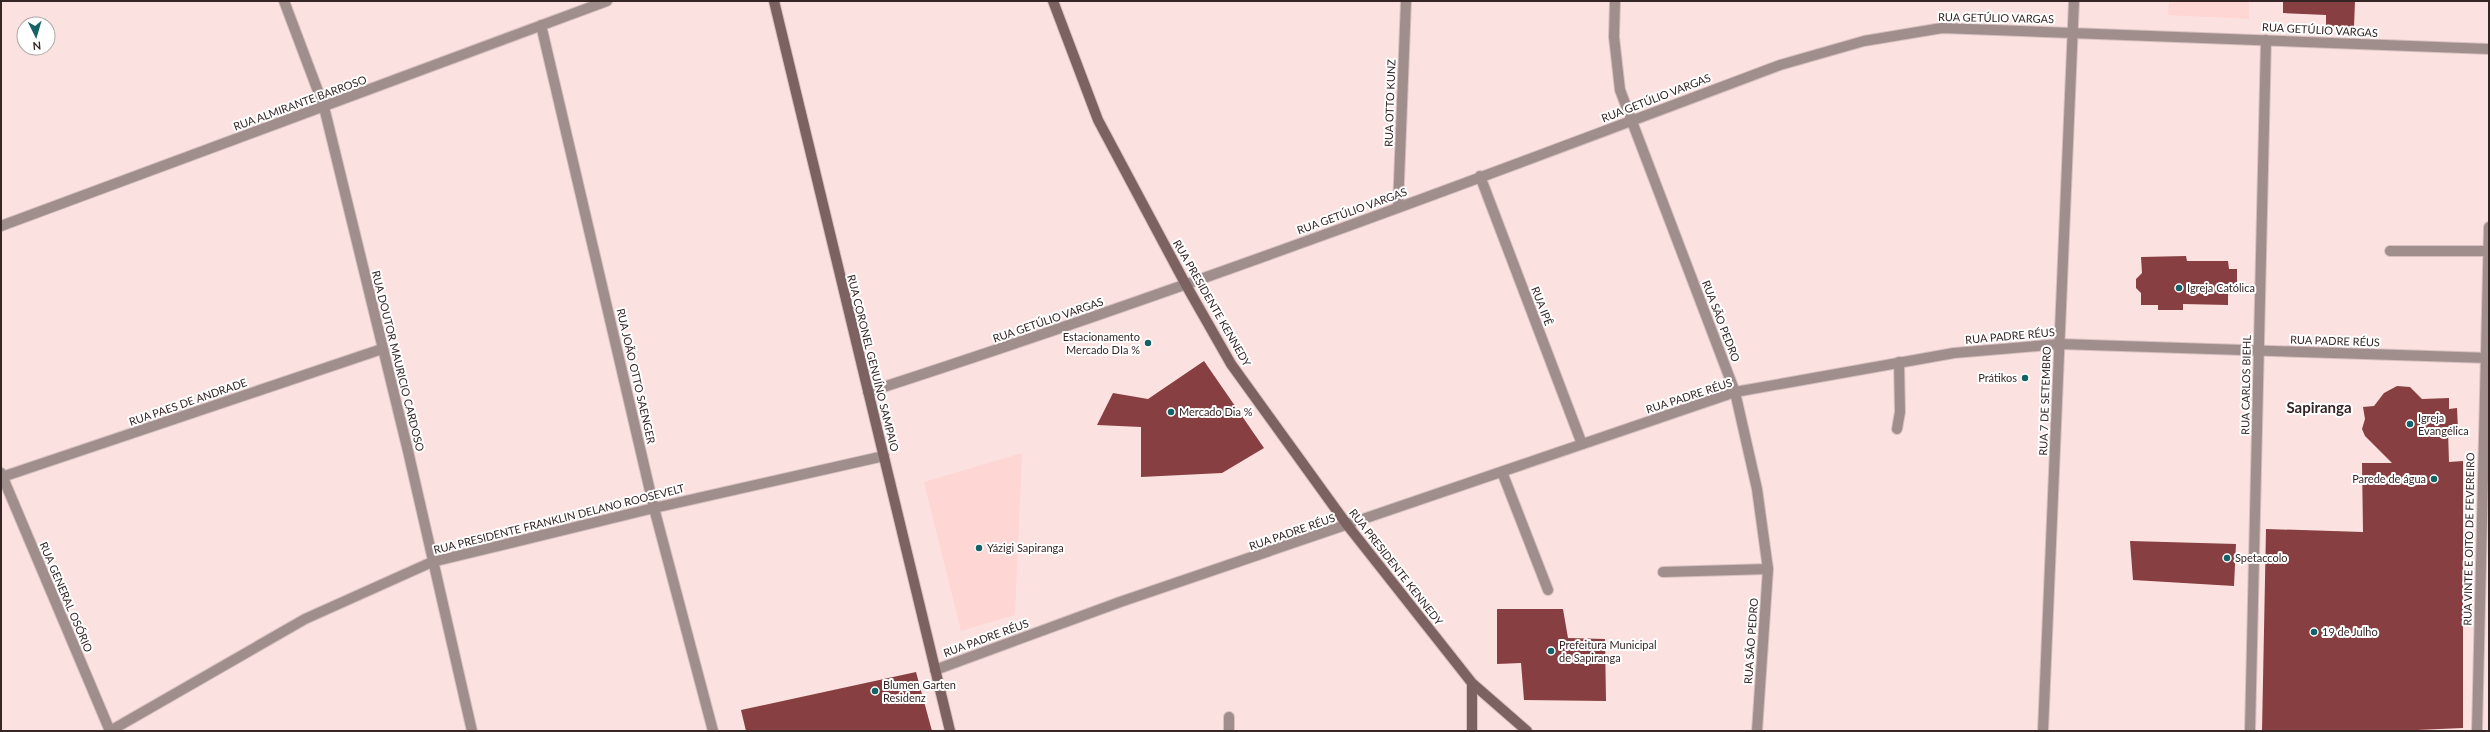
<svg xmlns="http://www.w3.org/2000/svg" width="2490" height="732" font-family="Lato,sans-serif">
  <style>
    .built { fill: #fed6d4 }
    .building { fill: #883f41 }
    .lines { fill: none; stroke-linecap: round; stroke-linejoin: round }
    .service-casing { stroke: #d7c0bf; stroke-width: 12 }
    .minor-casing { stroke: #d7c0bf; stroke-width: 12 }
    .tertiary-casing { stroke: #d7c0bf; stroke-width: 12 }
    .secondary-casing { stroke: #d7c0bf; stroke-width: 12 }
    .service { stroke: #a08e8d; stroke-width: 10 }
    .minor { stroke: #a08e8d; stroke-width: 10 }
    .tertiary { stroke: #a08e8d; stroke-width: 10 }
    .secondary { stroke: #7c6362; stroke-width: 10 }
    .poi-dot { fill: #126267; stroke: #fff; stroke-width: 1.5 }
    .labels { text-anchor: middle; stroke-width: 4; stroke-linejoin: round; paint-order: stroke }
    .street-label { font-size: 11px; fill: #352625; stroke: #fff }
    .poi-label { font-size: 11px; fill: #352625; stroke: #fff; text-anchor: start }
    .district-label { font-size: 15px; font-weight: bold; fill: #352625; stroke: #fff }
  </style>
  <rect width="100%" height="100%" fill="#fbe2e1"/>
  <!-- built -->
  <path class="built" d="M 2169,1 L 2249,1 L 2249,19 L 2168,15 Z
    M 1022,453 L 1015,615 L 961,631 L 924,482 Z"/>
  <!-- building -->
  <path class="building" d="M 2283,1 L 2355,1 L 2354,27 L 2326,26 L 2326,15 L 2283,13 Z
    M 2186,256 L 2187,261 L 2228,261 L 2229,269 L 2237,269 L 2237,289 L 2228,289 L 2228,305 L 2183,304 L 2183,310 L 2158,310 L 2158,305 L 2141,305 L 2141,293 L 2136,288 L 2136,279 L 2142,273 L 2141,257 Z
    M 1204,361 L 1264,448 L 1222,473 L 1141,477 L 1141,427 L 1097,425 L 1113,393 L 1148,399 Z
    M 2397,386 L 2410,387 L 2422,399 L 2449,398 L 2449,409 L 2457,408 L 2458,430 L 2448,431 L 2449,462 L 2463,461 L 2463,728 L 2393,731 L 2262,731 L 2266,529 L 2363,532 L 2362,463 L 2392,463 L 2365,436 L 2362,429 L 2365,419 L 2363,407 L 2374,406 L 2384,393 Z
    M 2130,541 L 2236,544 L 2234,586 L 2133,580 Z
    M 1497,609 L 1563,609 L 1568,638 L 1605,639 L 1606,701 L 1524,700 L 1521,663 L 1497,664 Z
    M 916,672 L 932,731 L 746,731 L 741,710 Z"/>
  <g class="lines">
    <defs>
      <path id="service" d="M 2390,251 L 2488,251
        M 1897,429 L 1900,412 L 1899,362
        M 1502,472 L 1548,590
        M 1663,572 L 1768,569
        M 1229,731 L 1229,717"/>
      <path id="minor" d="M 284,1 L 324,107 L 408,451 L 472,731
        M 1615,1 L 1614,37 L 1620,90 L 1735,392 L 1757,489 L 1768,569 L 1757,731
        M 541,25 L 654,508 L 713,731
        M 1480,176 L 1582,444
        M 1398,207 L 1406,1
        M 1,226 L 607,1
        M 868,392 C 1175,293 1478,179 1780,65 L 1864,41 L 1942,28 L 2489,49
        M 1,473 L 110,731 L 305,619 L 432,562 L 654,508 L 884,456
        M 2,477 L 382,349
        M 2043,731 L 2074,1
        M 2250,731 L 2266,40"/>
      <path id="tertiary" d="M 935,670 L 1120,602 L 1735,392 L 1954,353 L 2060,344 L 2489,358
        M 2477,731 L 2489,227"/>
      <path id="secondary" d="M 774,1 L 950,731
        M 1053,1 L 1098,120 L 1186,285 L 1231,364 L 1348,526 L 1472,683 L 1527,731
        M 1472,683 L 1472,731"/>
    </defs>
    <!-- service casing -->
    <use href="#service" class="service-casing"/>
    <!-- minor casing -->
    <use href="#minor" class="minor-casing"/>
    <!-- tertiary casing -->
    <use href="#tertiary" class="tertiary-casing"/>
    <!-- secondary casing -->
    <use href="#secondary" class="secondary-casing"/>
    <!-- service -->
    <use href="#service" class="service"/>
    <!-- minor -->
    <use href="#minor" class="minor"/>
    <!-- tertiary -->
    <use href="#tertiary" class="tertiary"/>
    <!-- secondary -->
    <use href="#secondary" class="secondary"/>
  </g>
  <!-- markers -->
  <g class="poi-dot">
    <circle cx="2179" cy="288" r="4"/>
    <circle cx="1148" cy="343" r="4"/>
    <circle cx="2025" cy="378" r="4"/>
    <circle cx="1171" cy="412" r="4"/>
    <circle cx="2410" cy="424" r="4"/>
    <circle cx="2434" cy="479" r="4"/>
    <circle cx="979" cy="548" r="4"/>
    <circle cx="2227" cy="558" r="4"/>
    <circle cx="2314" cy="632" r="4"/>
    <circle cx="1551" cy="651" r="4"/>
    <circle cx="875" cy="691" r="4"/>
  </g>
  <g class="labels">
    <!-- street labels -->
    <g class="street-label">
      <text transform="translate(1996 18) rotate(1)" y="4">RUA GETÚLIO VARGAS</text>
      <text transform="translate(2320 30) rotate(3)" y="4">RUA GETÚLIO VARGAS</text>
      <text transform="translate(1656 98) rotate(-21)" y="4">RUA GETÚLIO VARGAS</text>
      <text transform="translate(300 103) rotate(-20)" y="4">RUA ALMIRANTE BARROSO</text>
      <text transform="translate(1390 103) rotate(-88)" y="4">RUA OTTO KUNZ</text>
      <text transform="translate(1352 211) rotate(-20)" y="4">RUA GETÚLIO VARGAS</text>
      <text transform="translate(1212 303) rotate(60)" y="4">RUA PRESIDENTE KENNEDY</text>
      <text transform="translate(1542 306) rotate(69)" y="4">RUA IPÊ</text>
      <text transform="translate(1048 320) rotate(-19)" y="4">RUA GETÚLIO VARGAS</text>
      <text transform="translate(1721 321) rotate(69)" y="4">RUA SÃO PEDRO</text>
      <text transform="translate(2010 336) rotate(-5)" y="4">RUA PADRE RÉUS</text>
      <text transform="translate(2335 341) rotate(2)" y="4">RUA PADRE RÉUS</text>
      <text transform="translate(398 361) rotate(76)" y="4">RUA DOUTOR MAURICIO CARDOSO</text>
      <text transform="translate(873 363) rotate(76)" y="4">RUA CORONEL GENUÍNO SAMPAIO</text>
      <text transform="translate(636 376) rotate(77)" y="4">RUA JOÃO OTTO SAENGER</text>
      <text transform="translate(2246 385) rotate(-89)" y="4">RUA CARLOS BIEHL</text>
      <text transform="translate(1689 396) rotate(-18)" y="4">RUA PADRE RÉUS</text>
      <text transform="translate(2045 401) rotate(-88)" y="4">RUA 7 DE SETEMBRO</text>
      <text transform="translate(188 402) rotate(-19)" y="4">RUA PAES DE ANDRADE</text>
      <text transform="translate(559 519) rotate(-14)" y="4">RUA PRESIDENTE FRANKLIN DELANO ROOSEVELT</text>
      <text transform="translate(1292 532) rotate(-19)" y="4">RUA PADRE RÉUS</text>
      <text transform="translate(2469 539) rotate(-89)" y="4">RUA VINTE E OITO DE FEVEREIRO</text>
      <text transform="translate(1396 567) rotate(52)" y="4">RUA PRESIDENTE KENNEDY</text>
      <text transform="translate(66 597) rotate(67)" y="4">RUA GENERAL OSÓRIO</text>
      <text transform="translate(986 638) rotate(-20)" y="4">RUA PADRE RÉUS</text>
      <text transform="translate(1751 641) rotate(-86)" y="4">RUA SÃO PEDRO</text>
    </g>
    <!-- poi labels -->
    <g class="poi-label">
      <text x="2187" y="292">Igreja Católica</text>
      <text x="1140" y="341" text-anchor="end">Estacionamento<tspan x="1140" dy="13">Mercado DIa %</tspan></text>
      <text x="2017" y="382" text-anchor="end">Prátikos</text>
      <text x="1179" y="416">Mercado Dia %</text>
      <text x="2418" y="422">Igreja<tspan x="2418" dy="13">Evangélica</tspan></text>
      <text x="2426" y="483" text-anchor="end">Parede de água</text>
      <text x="987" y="552">Yázigi Sapiranga</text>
      <text x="2235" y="562">Spetaccolo</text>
      <text x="2322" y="636">19 de Julho</text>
      <text x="1559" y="649">Prefeitura Municipal<tspan x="1559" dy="13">de Sapiranga</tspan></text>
      <text x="883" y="689">Blumen Garten<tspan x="883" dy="13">Residenz</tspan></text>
    </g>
    <!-- district labels -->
    <g class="district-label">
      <text x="2319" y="413">Sapiranga</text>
    </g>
  </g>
  <!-- border -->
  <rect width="2490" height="732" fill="none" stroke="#352625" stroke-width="4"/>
  <!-- north arrow -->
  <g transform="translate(36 36) rotate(175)"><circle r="19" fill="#ffffff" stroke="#aea8a8"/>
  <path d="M0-3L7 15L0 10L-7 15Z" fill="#126267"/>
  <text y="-6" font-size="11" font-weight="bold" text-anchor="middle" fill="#352625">N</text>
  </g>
</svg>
